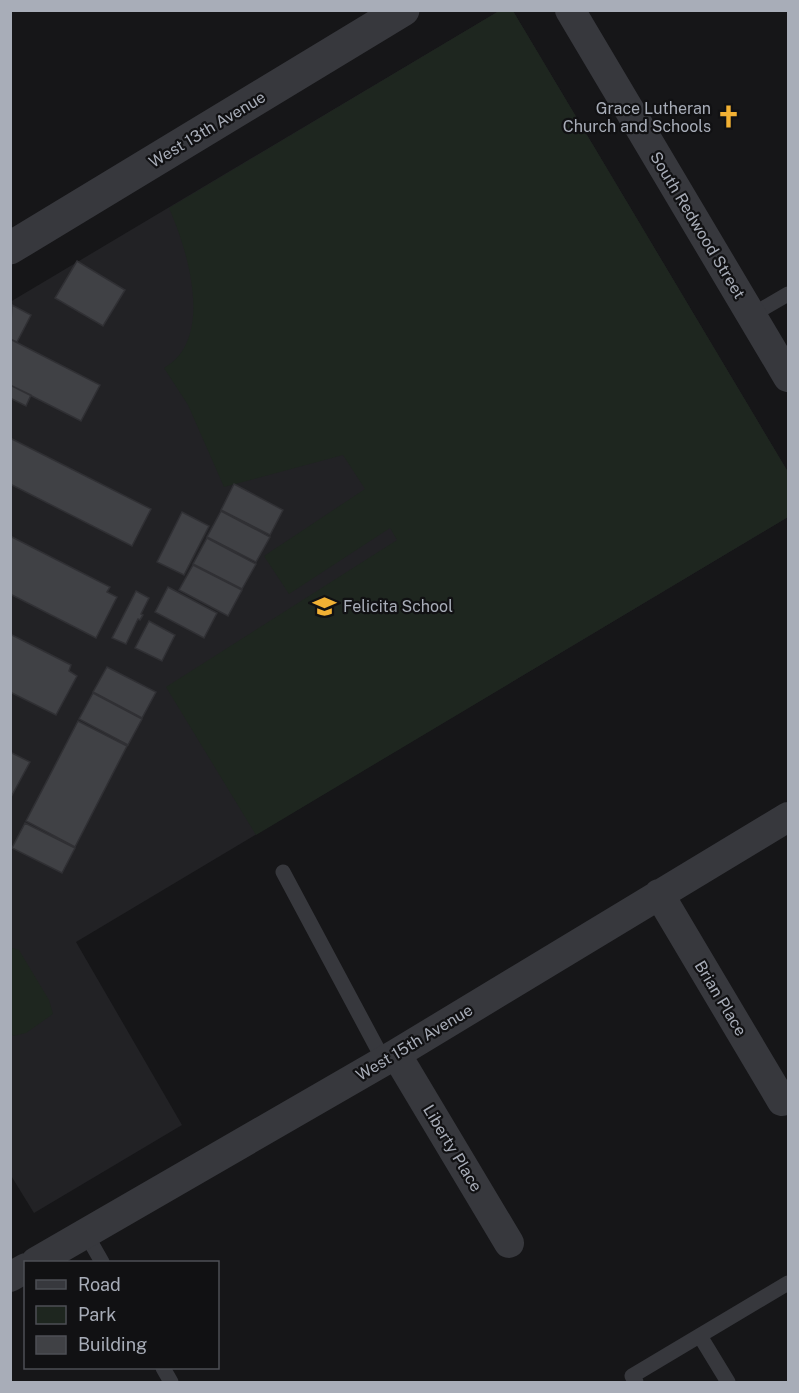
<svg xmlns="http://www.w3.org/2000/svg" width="799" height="1393" font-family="'Public Sans',sans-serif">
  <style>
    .built { fill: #222225 }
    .green { fill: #1e261f }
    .building { fill: #404145; stroke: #303034; stroke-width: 1.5 }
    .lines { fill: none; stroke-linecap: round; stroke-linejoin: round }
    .service { stroke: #37383d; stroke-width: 15 }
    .minor { stroke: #37383d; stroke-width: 30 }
    .tertiary { stroke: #37383d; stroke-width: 33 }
    .labels { text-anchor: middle; stroke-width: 4.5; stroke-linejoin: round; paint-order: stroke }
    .poi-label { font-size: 16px; fill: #a8adb8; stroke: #111113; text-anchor: end }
    .street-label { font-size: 16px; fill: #a8adb8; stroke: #111113 }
  </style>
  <rect width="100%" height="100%" fill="#161618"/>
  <!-- built -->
  <path class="built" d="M 499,11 L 513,11 L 788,472 L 788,517 L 76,942 L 182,1125 L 34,1213 L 10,1174 L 10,302 Z"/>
  <!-- green -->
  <path class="green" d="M 499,11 L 513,11 L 788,472 L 788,517 L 256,835 L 166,687 L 397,540 L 390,528 L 289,594 L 264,556 L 365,489 L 343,455 L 224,487 L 188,405 L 164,368 C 215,339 188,251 169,208 Z
    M 11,943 L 12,948 L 19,950 L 49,1000 L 53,1014 L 26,1033 L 13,1036 L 10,1032 Z"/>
  <!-- building -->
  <path class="building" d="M 77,261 L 125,290 L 103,326 L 55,298 Z
    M 12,305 L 31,315 L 17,342 L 10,339 Z
    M 10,339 L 100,385 L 81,421 L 10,385 Z
    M 10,385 L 31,395 L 26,406 L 10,398 Z
    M 10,438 L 151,509 L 132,546 L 10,484 Z
    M 234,484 L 283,510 L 270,535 L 221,510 Z
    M 221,511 L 270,537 L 256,562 L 207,537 Z
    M 182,512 L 209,526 L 184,575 L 157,562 Z
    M 10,536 L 110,587 L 107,592 L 117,597 L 96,638 L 10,594 Z
    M 207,538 L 256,564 L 242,589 L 193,564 Z
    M 193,565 L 242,590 L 228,616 L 179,590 Z
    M 168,587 L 217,613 L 204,638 L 155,612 Z
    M 136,591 L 149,598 L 141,614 L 143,615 L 140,620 L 138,619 L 126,644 L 112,638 Z
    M 149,621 L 175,635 L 162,661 L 135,648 Z
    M 10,634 L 71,665 L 69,671 L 77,676 L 56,715 L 10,692 Z
    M 107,667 L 156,692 L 142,718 L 93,692 Z
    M 93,693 L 142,719 L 128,745 L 79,719 Z
    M 78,721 L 127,746 L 75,847 L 26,821 Z
    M 10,752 L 30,762 L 10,799 Z
    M 25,823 L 75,848 L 62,873 L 12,848 Z"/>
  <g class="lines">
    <!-- service -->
    <path class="service" d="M 752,315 L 788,294
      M 283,872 L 384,1061
      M 86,1234 L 102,1262
      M 700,1336 L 728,1382
      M 163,1368 L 171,1382
      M 636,1382 L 632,1376 L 788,1283"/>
    <!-- minor -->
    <path class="minor" d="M 570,10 L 788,377
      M 659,894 L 782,1101
      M 396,1054 L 509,1243
      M 36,1262 L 396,1054 L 788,817
      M 10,1277 L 26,1268"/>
    <!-- tertiary -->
    <path class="tertiary" d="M 10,248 L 403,10"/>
  </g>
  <!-- icons -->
  <defs>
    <symbol id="church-bare" viewBox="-9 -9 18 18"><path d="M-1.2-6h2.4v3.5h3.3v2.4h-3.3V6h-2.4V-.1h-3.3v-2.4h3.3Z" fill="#f2b134" stroke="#111113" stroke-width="2.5" paint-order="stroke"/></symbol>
    <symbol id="school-bare" viewBox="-9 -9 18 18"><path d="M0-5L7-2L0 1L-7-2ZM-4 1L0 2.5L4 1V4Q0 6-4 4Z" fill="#f2b134" stroke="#111113" stroke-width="2.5" paint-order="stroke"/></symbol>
  </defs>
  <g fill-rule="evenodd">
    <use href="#church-bare" x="712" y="100" width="33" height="33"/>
    <use href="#school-bare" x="308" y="590" width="33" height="33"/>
  </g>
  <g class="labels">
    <!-- poi labels -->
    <g class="poi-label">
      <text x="711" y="114">Grace Lutheran<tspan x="711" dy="18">Church and Schools</tspan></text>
      <text x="343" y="612" text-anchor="start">Felicita School</text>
    </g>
    <!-- street labels -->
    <g class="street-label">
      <text transform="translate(207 129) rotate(-31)" y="6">West 13th Avenue</text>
      <text transform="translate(698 225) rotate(59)" y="6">South Redwood Street</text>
      <text transform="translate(721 998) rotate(59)" y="6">Brian Place</text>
      <text transform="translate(414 1042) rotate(-31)" y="6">West 15th Avenue</text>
      <text transform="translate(453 1148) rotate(59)" y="6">Liberty Place</text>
    </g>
  </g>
  <!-- border -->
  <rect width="799" height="1393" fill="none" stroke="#a8adb8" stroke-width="24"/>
  <!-- legend -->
  <rect x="24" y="1261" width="195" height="108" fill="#111113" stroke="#4d4f55" stroke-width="1.5"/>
  <rect x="36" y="1280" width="30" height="9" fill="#37383d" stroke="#4d4f55" stroke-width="1.5"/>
  <text x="78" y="1291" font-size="18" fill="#a8adb8">Road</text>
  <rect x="36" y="1306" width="30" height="18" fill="#1e261f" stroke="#4d4f55" stroke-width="1.5"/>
  <text x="78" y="1321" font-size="18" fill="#a8adb8">Park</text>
  <rect x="36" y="1336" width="30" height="18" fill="#404145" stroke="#4d4f55" stroke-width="1.5"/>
  <text x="78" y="1351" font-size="18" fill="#a8adb8">Building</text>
</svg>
